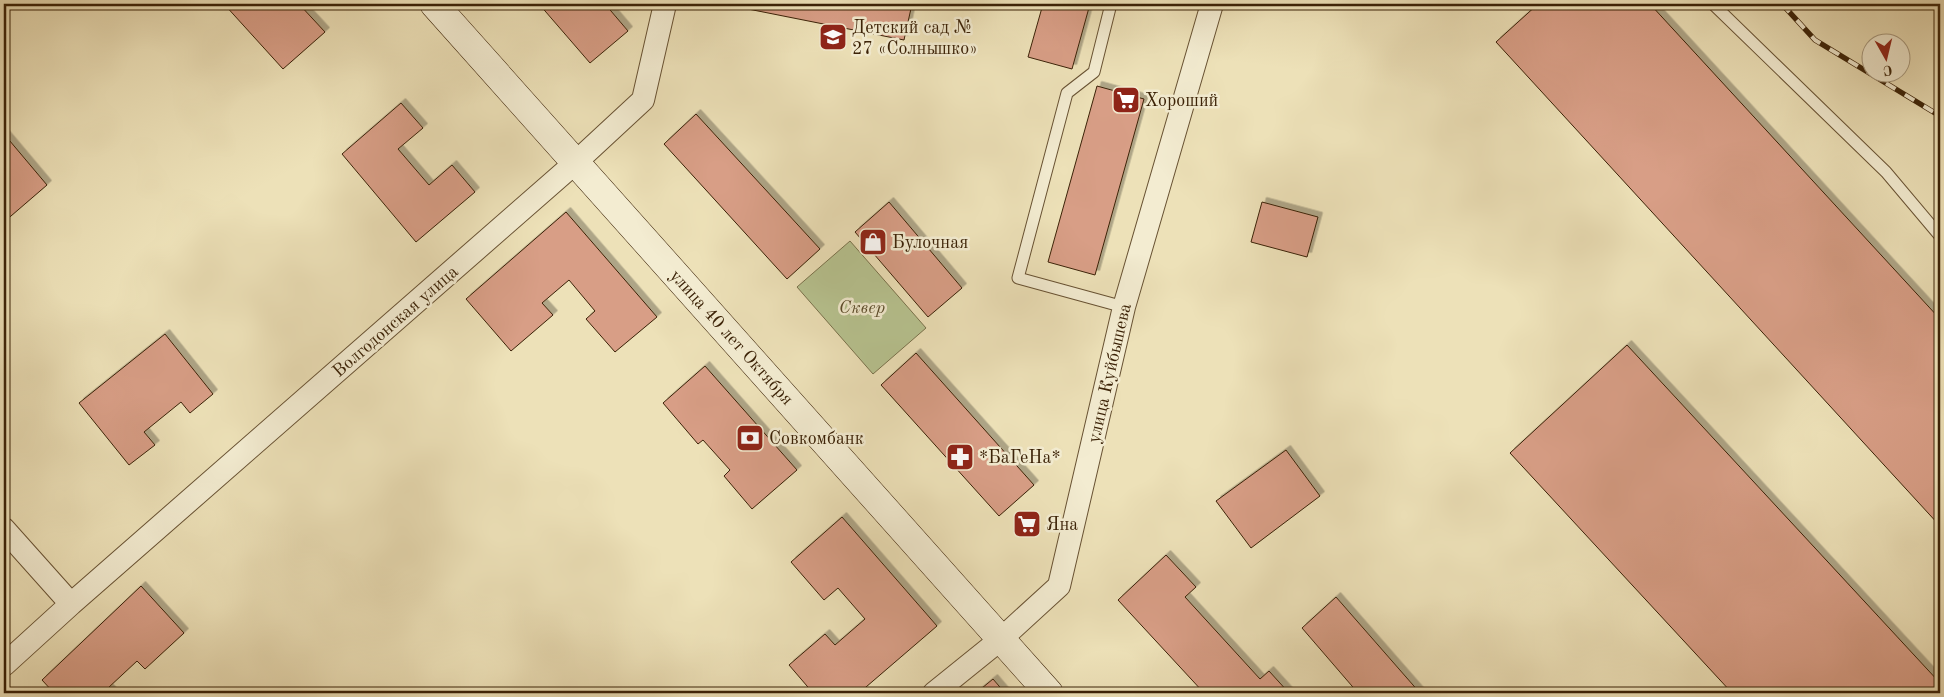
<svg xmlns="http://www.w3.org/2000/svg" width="1944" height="697" font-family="'Old Standard TT',serif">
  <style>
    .green { fill: #b7c390; stroke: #79724c }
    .building { fill: #d89e86; stroke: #3b2207; filter: url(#shadow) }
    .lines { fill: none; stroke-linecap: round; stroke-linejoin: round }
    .lane-casing { stroke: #685233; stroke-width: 13 }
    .street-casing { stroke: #685233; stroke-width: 24 }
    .secondary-casing { stroke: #3b2207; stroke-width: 29 }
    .lane { stroke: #f3ecd1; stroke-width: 11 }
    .street { stroke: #f3ecd1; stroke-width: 22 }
    .secondary { stroke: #f3ecd1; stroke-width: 28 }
    .rail-casing { stroke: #3b2207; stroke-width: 5.5 }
    .rail { stroke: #f3ecd1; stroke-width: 4; stroke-dasharray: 11; stroke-linecap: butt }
    .labels { text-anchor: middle; stroke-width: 5; stroke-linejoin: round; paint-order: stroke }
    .poi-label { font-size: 18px; fill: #3b2207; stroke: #f3ecd1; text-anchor: start }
    .park-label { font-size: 18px; font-style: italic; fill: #5a4a29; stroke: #f3ecd1 }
    .street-label { font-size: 18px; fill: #3b2207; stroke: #f3ecd1 }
  </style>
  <defs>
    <filter id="shadow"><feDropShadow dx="4.5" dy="-4.5" stdDeviation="0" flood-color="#0004"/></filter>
  </defs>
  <rect width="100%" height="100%" fill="#ede1b8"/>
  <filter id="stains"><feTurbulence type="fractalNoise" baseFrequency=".004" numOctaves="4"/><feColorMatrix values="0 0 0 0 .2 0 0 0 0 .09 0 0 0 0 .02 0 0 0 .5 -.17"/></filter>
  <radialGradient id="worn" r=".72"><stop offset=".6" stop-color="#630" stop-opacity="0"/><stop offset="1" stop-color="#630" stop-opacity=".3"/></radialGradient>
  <!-- green -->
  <path class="green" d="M 850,241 L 926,328 L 873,374 L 797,287 Z"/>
  <!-- building -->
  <path class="building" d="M 224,4 L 299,4 L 325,32 L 283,69 Z
    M 539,4 L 605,4 L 628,31 L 590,63 Z
    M 743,4 L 912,4 L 904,40 L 743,8 Z
    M 1043,4 L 1090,4 L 1072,69 L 1028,57 Z
    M 1538,4 L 1650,4 L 1940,319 L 1940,526 L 1496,42 Z
    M 1097,86 L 1144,99 L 1095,275 L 1048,262 Z
    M 401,103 L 423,128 L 398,149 L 429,185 L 452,165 L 475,192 L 416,242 L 342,154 Z
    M 696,114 L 820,249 L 787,279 L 664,144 Z
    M 4,134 L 47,185 L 4,222 Z
    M 889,202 L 962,288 L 928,317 L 855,232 Z
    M 1262,202 L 1318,217 L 1307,257 L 1251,242 Z
    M 566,212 L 657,317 L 615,352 L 586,319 L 595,311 L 569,280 L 542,303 L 553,315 L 511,351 L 466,299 Z
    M 165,334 L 213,394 L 190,413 L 181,402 L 144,432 L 155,445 L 129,465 L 79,403 Z
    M 1627,345 L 1940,683 L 1940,693 L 1732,693 L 1510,453 Z
    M 916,353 L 1034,485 L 999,516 L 881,385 Z
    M 705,366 L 797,470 L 752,509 L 724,476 L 730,470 L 703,440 L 698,444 L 663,403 Z
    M 1286,450 L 1320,496 L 1251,548 L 1216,501 Z
    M 842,517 L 937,626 L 859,693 L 813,693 L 789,665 L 825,634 L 835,645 L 865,619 L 838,588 L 824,600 L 791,562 Z
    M 1166,555 L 1196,587 L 1185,597 L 1260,679 L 1269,671 L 1289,693 L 1204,693 L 1118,600 Z
    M 141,586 L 184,633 L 145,669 L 137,661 L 108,688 L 113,693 L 54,693 L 42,680 Z
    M 1336,597 L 1420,693 L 1358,693 L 1302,628 Z
    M 993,679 L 1005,693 L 976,693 Z"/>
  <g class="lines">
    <defs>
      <path id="lane" d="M 1111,4 L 1094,72 L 1067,93 L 1018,278 L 1124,307
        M 1713,4 L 1886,172 L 1940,236"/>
      <path id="street" d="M 4,529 L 71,604 L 4,665
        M 71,604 L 575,163 L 643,100 L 665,4
        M 934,693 L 1001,639 L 1059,586 L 1124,307 L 1212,4"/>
      <path id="secondary" d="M 434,4 L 1049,693"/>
    </defs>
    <!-- lane casing -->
    <use href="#lane" class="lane-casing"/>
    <!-- street casing -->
    <use href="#street" class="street-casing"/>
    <!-- secondary casing -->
    <use href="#secondary" class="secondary-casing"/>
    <!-- lane -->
    <use href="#lane" class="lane"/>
    <!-- street -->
    <use href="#street" class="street"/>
    <!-- secondary -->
    <use href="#secondary" class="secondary"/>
    <defs>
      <path id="rail" d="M 1782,4 L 1815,40 L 1940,116"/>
    </defs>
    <!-- rail casing -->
    <use href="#rail" class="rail-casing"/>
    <!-- rail -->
    <use href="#rail" class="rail"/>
  </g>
  <!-- icons -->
  <defs>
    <symbol id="school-square" viewBox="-11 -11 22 22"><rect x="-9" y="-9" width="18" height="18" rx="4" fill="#8f2418" stroke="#f3ecd1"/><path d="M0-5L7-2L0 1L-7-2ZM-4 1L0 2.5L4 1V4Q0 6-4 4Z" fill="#fff"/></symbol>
    <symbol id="supermarket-square" viewBox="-11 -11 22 22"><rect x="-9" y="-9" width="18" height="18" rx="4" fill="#8f2418" stroke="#f3ecd1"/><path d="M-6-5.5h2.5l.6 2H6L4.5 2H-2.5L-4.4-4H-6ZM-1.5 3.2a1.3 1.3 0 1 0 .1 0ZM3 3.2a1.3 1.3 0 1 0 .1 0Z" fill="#fff"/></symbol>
    <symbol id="shop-square" viewBox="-11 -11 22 22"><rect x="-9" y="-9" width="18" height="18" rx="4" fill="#8f2418" stroke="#f3ecd1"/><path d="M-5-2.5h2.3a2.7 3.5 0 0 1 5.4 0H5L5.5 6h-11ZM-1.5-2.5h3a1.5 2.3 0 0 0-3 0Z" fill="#fff"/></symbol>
    <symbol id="bank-square" viewBox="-11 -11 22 22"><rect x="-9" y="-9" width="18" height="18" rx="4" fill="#8f2418" stroke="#f3ecd1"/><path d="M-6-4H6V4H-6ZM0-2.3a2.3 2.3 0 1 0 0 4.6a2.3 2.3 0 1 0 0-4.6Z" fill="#fff"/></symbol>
    <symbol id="pharmacy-square" viewBox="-11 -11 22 22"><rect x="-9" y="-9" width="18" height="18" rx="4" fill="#8f2418" stroke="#f3ecd1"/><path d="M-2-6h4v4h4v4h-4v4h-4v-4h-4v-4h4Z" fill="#fff"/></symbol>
  </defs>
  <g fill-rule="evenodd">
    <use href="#school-square" x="817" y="21" width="32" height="32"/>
    <use href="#supermarket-square" x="1110" y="84" width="32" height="32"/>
    <use href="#shop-square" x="857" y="226" width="32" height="32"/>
    <use href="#bank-square" x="734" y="422" width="32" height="32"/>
    <use href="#pharmacy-square" x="944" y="441" width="32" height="32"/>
    <use href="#supermarket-square" x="1011" y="508" width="32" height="32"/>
  </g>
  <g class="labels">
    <!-- poi labels -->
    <g class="poi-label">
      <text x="852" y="33">Детский сад №<tspan x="852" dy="21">27 «Солнышко»</tspan></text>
      <text x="1145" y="106">Хороший</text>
      <text x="892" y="248">Булочная</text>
      <text x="769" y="444">Совкомбанк</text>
      <text x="979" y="463">*БаГеНа*</text>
      <text x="1046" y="530">Яна</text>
    </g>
    <!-- park labels -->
    <g class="park-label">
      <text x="862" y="313">Сквер</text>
    </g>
    <!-- street labels -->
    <g class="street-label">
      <text transform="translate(395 321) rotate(-41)" y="6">Волгодонская улица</text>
      <text transform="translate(732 337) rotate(48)" y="6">улица 40 лет Октября</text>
      <text transform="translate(1109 373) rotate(-77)" y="6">улица Куйбышева</text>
    </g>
  </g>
  <!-- margin -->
  <rect width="1944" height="697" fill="none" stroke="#ede1b8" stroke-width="20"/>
  <rect x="5" y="5" width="1934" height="687" fill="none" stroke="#3b2207" stroke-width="2.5"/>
  <rect x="10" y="10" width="1924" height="677" fill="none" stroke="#3b2207"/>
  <!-- north arrow -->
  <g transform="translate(1886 58) rotate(172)"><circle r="24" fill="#f3ecd1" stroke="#a99b80"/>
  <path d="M0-4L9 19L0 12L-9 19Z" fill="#8f2418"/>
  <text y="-8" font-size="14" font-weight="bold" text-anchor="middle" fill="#3b2207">С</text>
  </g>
  <rect width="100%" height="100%" filter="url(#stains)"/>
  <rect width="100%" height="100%" fill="url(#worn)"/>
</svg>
